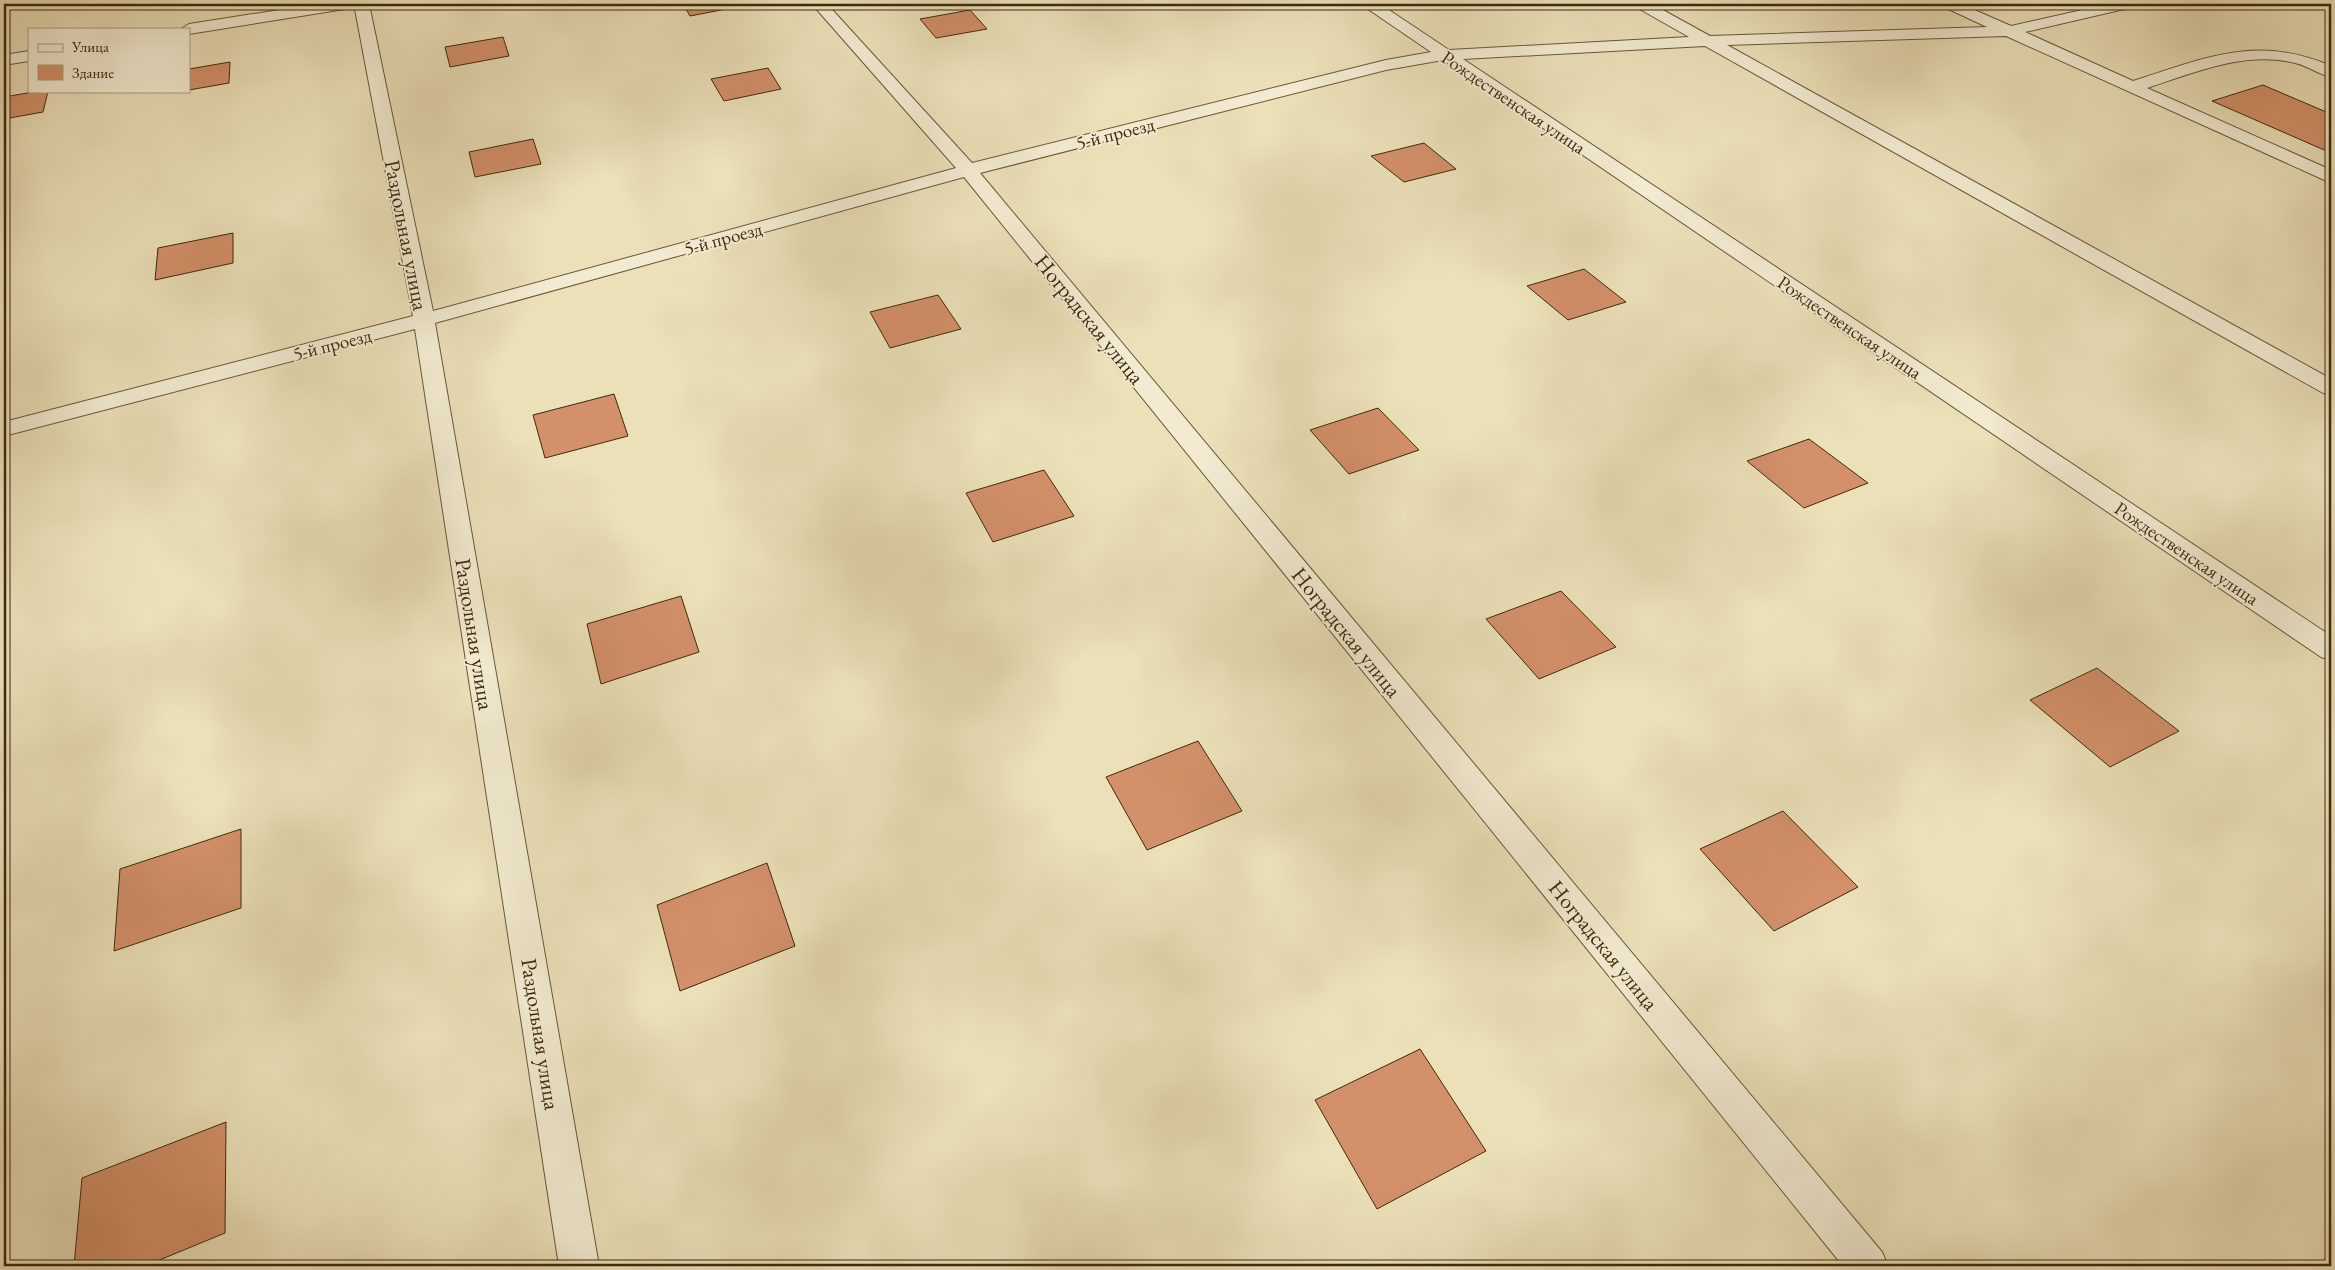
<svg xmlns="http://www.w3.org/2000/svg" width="2335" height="1270" font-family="'EB Garamond',serif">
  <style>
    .building { fill: #d3906a; stroke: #3e2a0c }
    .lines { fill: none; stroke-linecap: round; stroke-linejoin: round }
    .minor-casing { stroke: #695837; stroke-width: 2 }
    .minor { fill: #f2ebd1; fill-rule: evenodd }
    .labels { text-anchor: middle; stroke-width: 4; stroke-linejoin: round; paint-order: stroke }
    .far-street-label { font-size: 19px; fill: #3e2a0c; stroke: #f2ebd1 }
    .street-label { font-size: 22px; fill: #3e2a0c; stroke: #f2ebd1 }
  </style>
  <rect width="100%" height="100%" fill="#ebe0b8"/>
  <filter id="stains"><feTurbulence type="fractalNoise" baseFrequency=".004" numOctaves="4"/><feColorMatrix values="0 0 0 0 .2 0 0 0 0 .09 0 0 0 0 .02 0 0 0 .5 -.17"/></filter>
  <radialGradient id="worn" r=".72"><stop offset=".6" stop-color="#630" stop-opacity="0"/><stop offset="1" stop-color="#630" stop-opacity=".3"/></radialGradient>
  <!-- building -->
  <path class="building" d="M 683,4 L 740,4 L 742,6 L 690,16 Z
    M 970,10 L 987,29 L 936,38 L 920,19 Z
    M 503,37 L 509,56 L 450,67 L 445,47 Z
    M 230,62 L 229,83 L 189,90 L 189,69 Z
    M 768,68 L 781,89 L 724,101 L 711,79 Z
    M 2263,85 L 2331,114 L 2331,153 L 2212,101 Z
    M 39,91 L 48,91 L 43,112 L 4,119 L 4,97 Z
    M 533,139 L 541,164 L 475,177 L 469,152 Z
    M 1424,143 L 1456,169 L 1404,182 L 1371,156 Z
    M 233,233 L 233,263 L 155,280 L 158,248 Z
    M 1584,269 L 1626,302 L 1568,320 L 1527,286 Z
    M 938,295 L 961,329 L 890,348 L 870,312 Z
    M 614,394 L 628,436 L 545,458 L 533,415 Z
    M 1378,408 L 1419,450 L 1349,474 L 1310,430 Z
    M 1809,439 L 1868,483 L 1804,508 L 1747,461 Z
    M 1044,470 L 1074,516 L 993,542 L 966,493 Z
    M 1561,591 L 1616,647 L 1539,679 L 1486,619 Z
    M 681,596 L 699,652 L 601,684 L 587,624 Z
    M 2097,668 L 2179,731 L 2110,767 L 2030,700 Z
    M 1198,741 L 1242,811 L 1147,850 L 1106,777 Z
    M 1783,811 L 1858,887 L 1774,931 L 1700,849 Z
    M 241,829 L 241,908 L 114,951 L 120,869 Z
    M 767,863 L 795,946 L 680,991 L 657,905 Z
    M 1420,1049 L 1486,1151 L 1377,1209 L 1315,1100 Z
    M 226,1122 L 225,1233 L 145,1266 L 74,1266 L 82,1178 Z"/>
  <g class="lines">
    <defs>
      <path id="minor" d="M 318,4 L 353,4 L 345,9 L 189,34 L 189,29 L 181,29 L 189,24 Z
        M 354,4 L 369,4 L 433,311 L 956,168 L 812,4 L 827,4 L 972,163 L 1386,60 L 1431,52 L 1365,7 L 1363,4 L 1380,4 L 1449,50 L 1689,37 L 1636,7 L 1634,4 L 1652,4 L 1710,36 L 1987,27 L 1944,7 L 1942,4 L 1961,4 L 2011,26 L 2109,4 L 2135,4 L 2133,7 L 2025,32 L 2133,81 C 2206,58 2256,34 2331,66 L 2331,77 C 2318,74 2308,66 2295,63 C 2246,50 2193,73 2147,88 L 2331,170 L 2331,183 L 2006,36 L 1727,45 L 2331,379 L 2331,395 L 2323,393 L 1705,46 L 1463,59 L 2331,636 L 2331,660 L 2321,657 L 1443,60 L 1386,70 L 980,173 L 1882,1252 L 1888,1266 L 1843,1266 L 964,177 L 435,323 L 599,1266 L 559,1266 L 415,329 L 4,436 L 4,422 L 413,316 Z
        M 29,51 L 29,61 L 4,65 L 4,55 Z"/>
    </defs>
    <!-- minor casing -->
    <use href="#minor" class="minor-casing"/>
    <!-- minor -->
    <use href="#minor" class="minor"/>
  </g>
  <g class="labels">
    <!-- far-street labels -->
    <g class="far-street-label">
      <text transform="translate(1514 102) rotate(34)" y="7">Рождественская улица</text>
      <text transform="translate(1115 133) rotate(-14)" y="7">5-й проезд</text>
      <text transform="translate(723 238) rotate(-15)" y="7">5-й проезд</text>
      <text transform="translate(1850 327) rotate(34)" y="7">Рождественская улица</text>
      <text transform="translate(332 344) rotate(-14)" y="7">5-й проезд</text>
      <text transform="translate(2187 553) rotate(34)" y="7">Рождественская улица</text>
    </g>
    <!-- street labels -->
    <g class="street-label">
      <text transform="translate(407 235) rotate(79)" y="8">Раздольная улица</text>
      <text transform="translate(1090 319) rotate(51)" y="8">Ноградская улица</text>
      <text transform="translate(1347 632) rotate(51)" y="8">Ноградская улица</text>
      <text transform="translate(475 634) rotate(81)" y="8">Раздольная улица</text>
      <text transform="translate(1604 945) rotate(51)" y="8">Ноградская улица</text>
      <text transform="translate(541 1034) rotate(81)" y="8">Раздольная улица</text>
    </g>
  </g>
  <!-- margin -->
  <rect width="2335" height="1270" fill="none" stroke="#ebe0b8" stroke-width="20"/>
  <rect x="5" y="5" width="2325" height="1260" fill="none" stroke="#3e2a0c" stroke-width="2.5"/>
  <rect x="10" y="10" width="2315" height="1250" fill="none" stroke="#3e2a0c"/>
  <!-- legend -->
  <rect x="28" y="28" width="162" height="65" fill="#f2ebd1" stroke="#aa9e82"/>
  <rect x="38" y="44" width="25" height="8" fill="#f2ebd1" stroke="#aa9e82"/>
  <text x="72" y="52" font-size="15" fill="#3e2a0c">Улица</text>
  <rect x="38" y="65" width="25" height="15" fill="#d3906a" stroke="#aa9e82"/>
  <text x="72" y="78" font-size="15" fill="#3e2a0c">Здание</text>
  <rect width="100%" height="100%" filter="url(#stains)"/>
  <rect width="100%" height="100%" fill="url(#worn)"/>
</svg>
